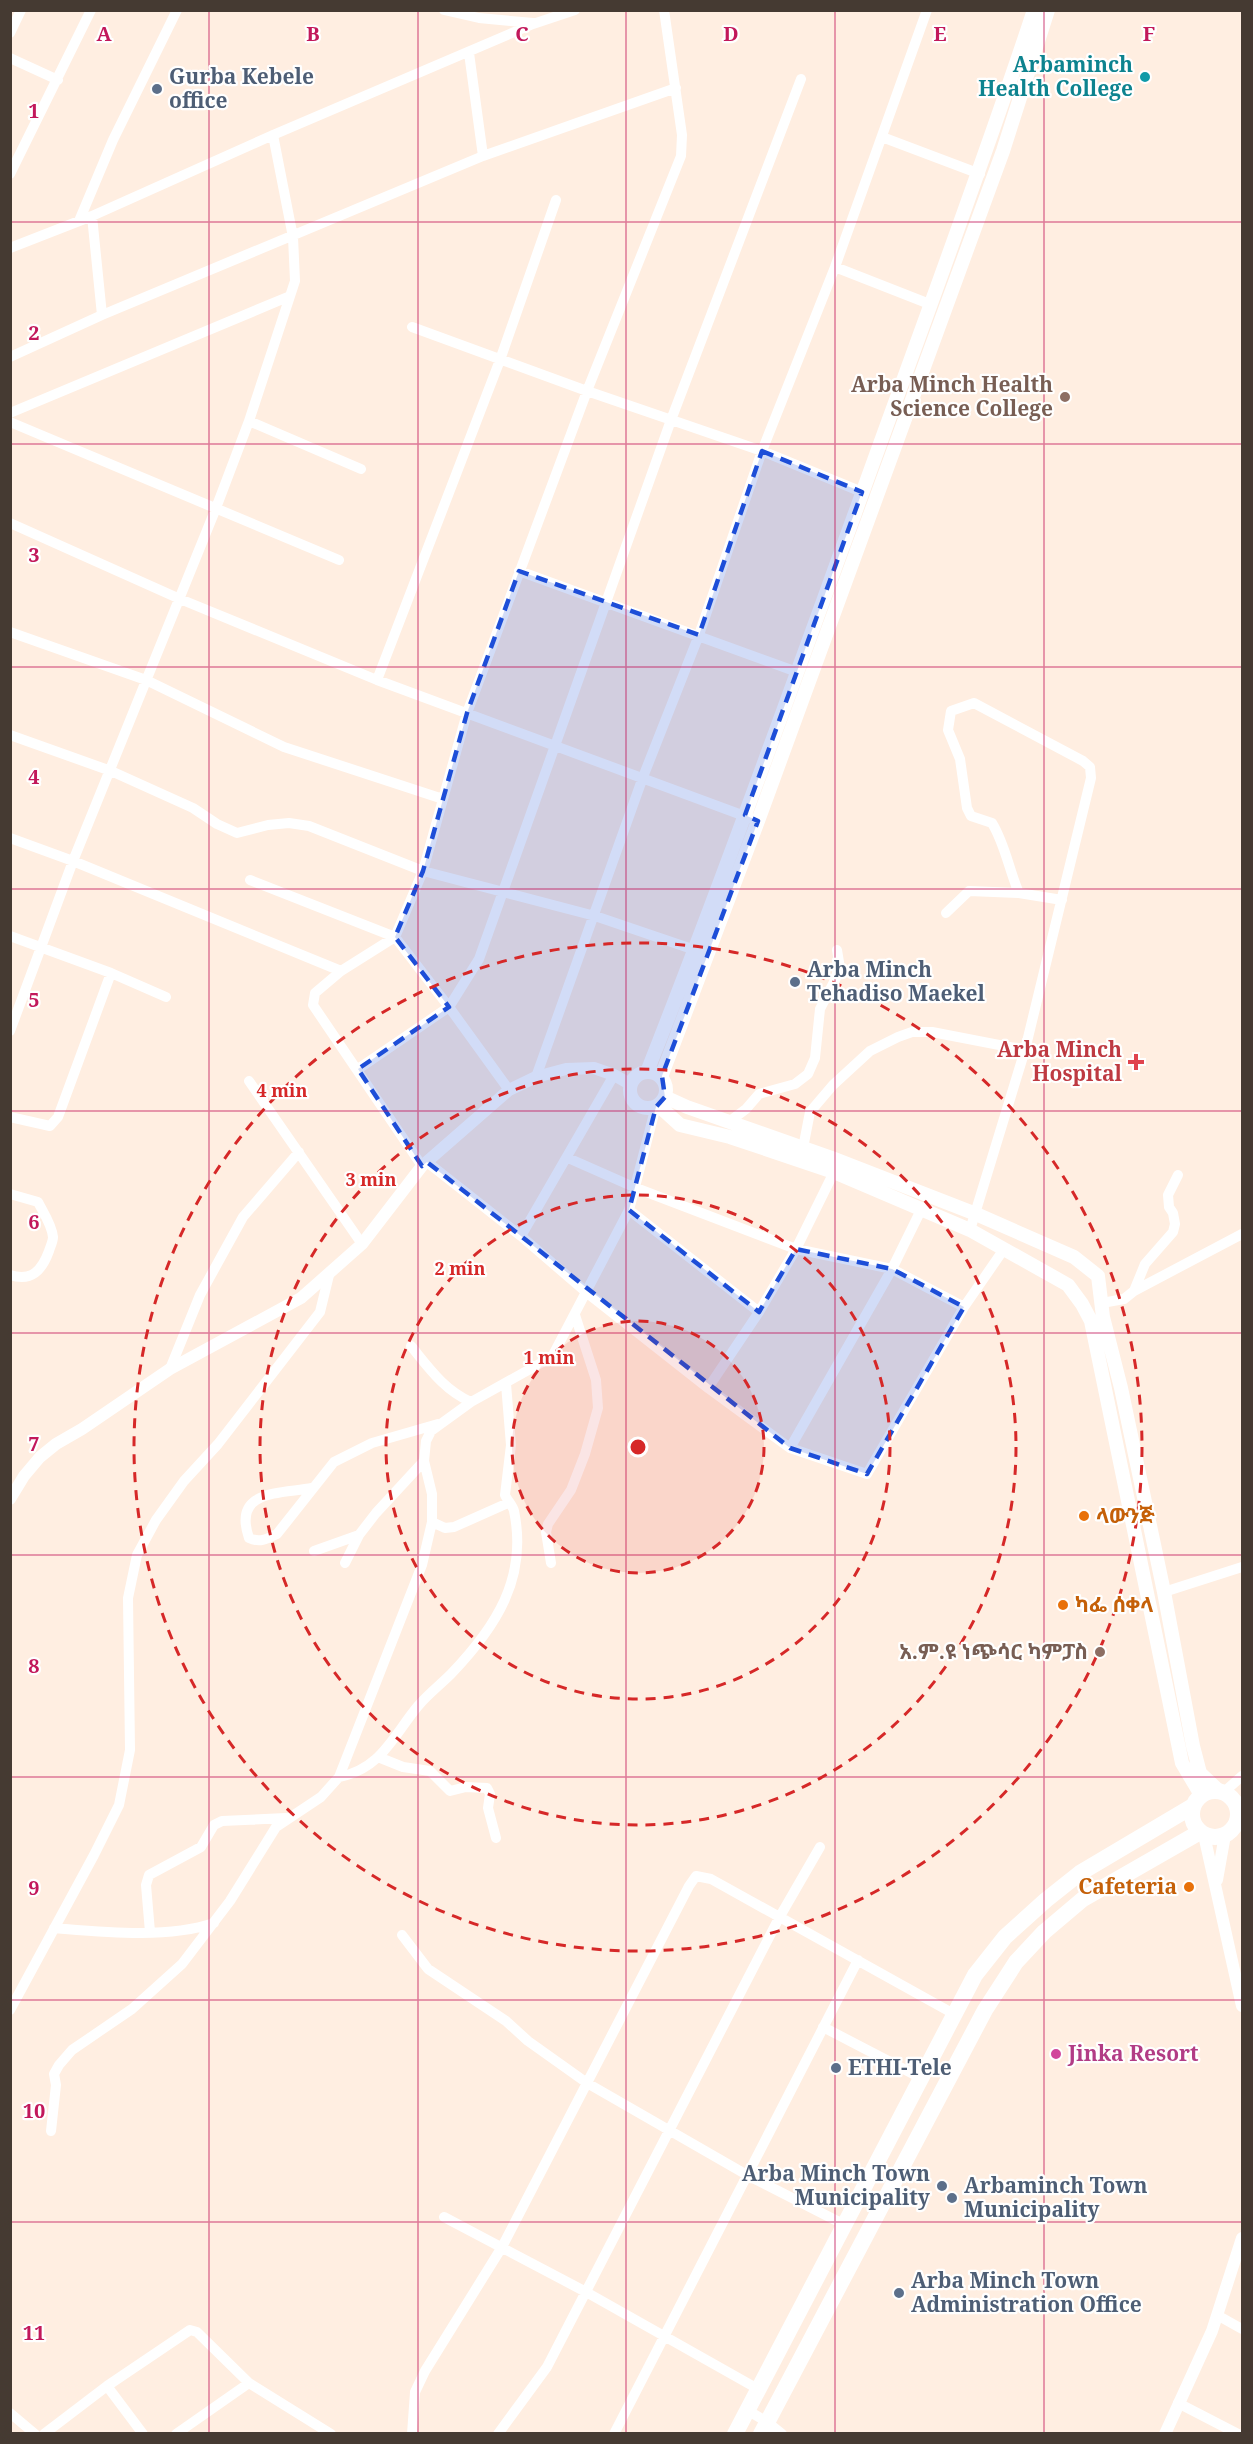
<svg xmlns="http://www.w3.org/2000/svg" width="1253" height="2444" font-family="'Noto Serif','Noto Sans Ethiopic',serif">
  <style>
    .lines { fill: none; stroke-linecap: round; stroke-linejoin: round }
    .minor { stroke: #fff; stroke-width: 10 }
    .tertiary { stroke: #fff; stroke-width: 12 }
    .secondary { stroke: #fff; stroke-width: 14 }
    .trunk { stroke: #fff; stroke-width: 16 }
    .marked { fill: #1d4ed8; fill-opacity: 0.2; stroke: #1d4ed8; stroke-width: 4.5; stroke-dasharray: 12 8; stroke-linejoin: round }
    .grid { fill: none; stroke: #c2185b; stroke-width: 1.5; stroke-opacity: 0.55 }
    .ring { fill: none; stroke: #d62828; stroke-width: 3; stroke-dasharray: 10 8 }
    .culture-dot { fill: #0f9aa8; stroke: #fff; stroke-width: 2 }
    .service-dot { fill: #5c6f8a; stroke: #fff; stroke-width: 2 }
    .education-dot { fill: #8d6e63; stroke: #fff; stroke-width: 2 }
    .health-dot { fill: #e0444e; stroke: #fff; stroke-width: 2 }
    .food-dot { fill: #e8710a; stroke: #fff; stroke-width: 2 }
    .hotel-dot { fill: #d1479c; stroke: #fff; stroke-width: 2 }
    .labels { text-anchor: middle; stroke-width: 4.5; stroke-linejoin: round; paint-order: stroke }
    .culture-label { font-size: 21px; font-weight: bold; fill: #0d838f; stroke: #fff; text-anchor: end }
    .service-label { font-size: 21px; font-weight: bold; fill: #4e5e75; stroke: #fff; text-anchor: start }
    .education-label { font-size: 21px; font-weight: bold; fill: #785e54; stroke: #fff; text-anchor: end }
    .health-label { font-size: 21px; font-weight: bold; fill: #be3a42; stroke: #fff; text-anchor: end }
    .food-label { font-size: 21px; font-weight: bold; fill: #c56008; stroke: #fff; text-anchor: start }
    .hotel-label { font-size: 21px; font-weight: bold; fill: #b23c85; stroke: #fff; text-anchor: start }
    .grid-label { font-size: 20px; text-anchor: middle; font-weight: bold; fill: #c2185b; stroke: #fff; stroke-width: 4.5; stroke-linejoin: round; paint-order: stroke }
    .centre { fill: #d62828; stroke: #fff; stroke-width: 3 }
    .ring-label { font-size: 18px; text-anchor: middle; font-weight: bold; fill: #d62828; stroke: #fff; stroke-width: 4.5; stroke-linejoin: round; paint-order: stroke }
  </style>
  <rect width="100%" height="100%" fill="#ffeee1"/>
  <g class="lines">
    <!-- minor -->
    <path class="minor" d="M 444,10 L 479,18 L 533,23
      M 10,33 L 21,10
      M 469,53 L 483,156
      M 10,58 L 58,80
      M 882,137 L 980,174
      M 10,174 L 91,10
      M 92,216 L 102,315
      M 79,221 L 113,140 L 177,10
      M 10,248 L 92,216 L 273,135 L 533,24 L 575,10
      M 835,267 L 932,305
      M 412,327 L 587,391 L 762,451 L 862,492
      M 10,357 L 102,315 L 483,156 L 676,88
      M 10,413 L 290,296
      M 249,421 L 361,469
      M 10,422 L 339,560
      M 10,523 L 180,599 L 377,680 L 758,821
      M 519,571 L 797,672
      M 10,632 L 146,680 L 284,747 L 443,799
      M 377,680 L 500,360 L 556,200
      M 10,735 L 111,771 L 193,808 L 217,824 L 237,833 L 268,825 L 289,823 L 309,826 L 423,871 L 595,916 L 695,950
      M 10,838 L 73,861 L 341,971
      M 250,880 L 395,937 L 449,1007 L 509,1090
      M 946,913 L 969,891 L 1019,893 L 1062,900
      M 10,936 L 111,973 L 166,997
      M 10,1031 L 73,861 L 216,508 L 249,421 L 295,281 L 293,237 L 273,135
      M 358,1069 L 449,1007 L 479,959 L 671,420 L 801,79
      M 536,1077 L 643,777 L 699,635 L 762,451 L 835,267 L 927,10
      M 249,1081 L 362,1244
      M 10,1117 L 50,1126 L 58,1117 L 111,973
      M 730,1121 L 746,1109 L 759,1094 L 795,1084 L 808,1074 L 815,1058 L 820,1009 L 836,978 L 839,962 L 837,950
      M 803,1148 L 810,1112 L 833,1085 L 870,1051 L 898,1037 L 912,1032 L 932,1032 L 1025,1050
      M 568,1158 L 636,1188 L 796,1249 L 892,1269 L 964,1307
      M 427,1162 L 521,1236 L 586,1292 L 708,1388 L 790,1448 L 867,1474 L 964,1307 L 1004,1249
      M 422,1166 L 313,1005 L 315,993 L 341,971 L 395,937 L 423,871 L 467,713 L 587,391 L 681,156 L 682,135 L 664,10
      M 10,1194 L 38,1202 C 43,1212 52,1225 53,1237 C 53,1242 50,1247 49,1251 C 42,1270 32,1282 10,1275
      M 629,1210 L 759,1312
      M 970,1230 L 1025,1050 L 1091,778 L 1090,767 L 1083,761 L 974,703 L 951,711 L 948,730 L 960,759 L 967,808 L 971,816 L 992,823 C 1005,844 1009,870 1019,893
      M 521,1236 L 614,1075
      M 1134,1291 L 1145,1264 L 1173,1232 L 1175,1224 L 1173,1213 L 1169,1207 L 1168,1195 L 1178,1175
      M 1102,1303 L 1124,1299 L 1134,1291 L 1242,1234
      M 411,1346 C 429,1368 444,1390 471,1402
      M 170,1369 L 200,1295 L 243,1217 L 299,1152
      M 708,1388 L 759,1312 L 796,1249 L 834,1172
      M 790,1448 L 892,1269 L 921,1210
      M 312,1488 C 281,1494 232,1489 249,1538 C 260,1543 267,1539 277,1534 L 334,1462 L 372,1443 L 438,1424
      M 432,1522 L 445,1528 L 454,1527 L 508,1503
      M 314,1551 L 359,1535
      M 345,1563 L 359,1535 L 376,1513 L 424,1461
      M 551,1563 L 546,1532 L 548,1524 L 571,1490 L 585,1454 L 598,1408 L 596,1380 L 575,1315
      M 1164,1592 L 1242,1567
      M 378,1757 L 403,1767 L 430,1771 L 450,1791 L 466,1787 L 487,1788 L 490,1794 L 488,1808 L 496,1838
      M 339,1777 C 381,1769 393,1736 418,1706 C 428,1694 440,1685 451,1674 C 496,1627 528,1578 514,1511 C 513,1506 507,1500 505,1495 L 511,1445 L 506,1384
      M 1224,1792 L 1242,1776
      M 54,1928 C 103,1932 167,1939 214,1923
      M 150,1932 L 146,1885 L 149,1875 L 201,1847 L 214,1825 L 222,1821 L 286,1818
      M 402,1935 L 428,1969 L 506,2021 L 528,2041 L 587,2083 L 747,2175 L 845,2225
      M 10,2010 L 94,1855 L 119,1805 L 130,1750 L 128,1598 L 137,1555 L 156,1520 L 184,1481 L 218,1444 L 320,1312 L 329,1275
      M 823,2027 L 921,2078
      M 51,2131 L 56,2085 L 54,2074 L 59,2065 L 72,2050 L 132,2009 L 182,1964 L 230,1901 L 276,1827 L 321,1797 L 339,1777 L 422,1565 L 432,1522 L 432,1494 L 424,1461 L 426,1441 L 431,1431 L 471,1402 L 541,1363 L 553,1355 L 629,1210 L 656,1106
      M 444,2217 L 586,2292 L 758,2389
      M 1217,2315 L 1242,2329
      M 107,2386 L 143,2434
      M 1178,2403 L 1238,2434
      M 747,2410 L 767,2422 L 782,2434
      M 10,2413 L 35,2434
      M 44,2434 L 107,2386 L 190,2330 L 197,2332 L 249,2383 L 331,2434
      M 176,2434 L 249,2383
      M 412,2434 L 415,2392 L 425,2371 L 502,2247 L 689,1886 L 696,1876 L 711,1879 L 954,2014
      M 498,2434 L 547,2367 L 779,1918 L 820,1847
      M 614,2434 L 858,1960"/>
    <!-- tertiary -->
    <path class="tertiary" d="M 10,1499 L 24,1476 L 40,1457 L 56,1444 L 82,1429 L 170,1369 L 301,1298 L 362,1244 L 422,1166 L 509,1090 L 536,1077 L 566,1069 L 594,1068 L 614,1075 L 630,1084
      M 1204,1835 L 1242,2006
      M 1217,1880 L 1225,1835
      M 1165,2434 L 1212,2331 L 1242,2238"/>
    <!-- secondary -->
    <path class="secondary" d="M630 1090a18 18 0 1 1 36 0a18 18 0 1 1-36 0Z
      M 647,1072 C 720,887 787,700 855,513 C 915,346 978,179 1034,10
      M 661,1077 L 758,821 L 1003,151 L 1048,10
      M 665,1097 L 687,1107 L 832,1158 L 976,1214 L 1074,1257 L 1098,1276 L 1103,1317 L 1121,1388 L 1164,1592 L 1193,1746 L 1200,1773 L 1218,1790
      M 658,1105 L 680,1125 L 730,1137 L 834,1172 L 970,1230 L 1068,1285 L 1082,1304 L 1091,1321 L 1182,1763 L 1201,1795"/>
    <!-- trunk -->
    <path class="trunk" d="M1192 1814a23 23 0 1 1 46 0a23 23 0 1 1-46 0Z
      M 735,2434 L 975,1975 L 1005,1937 L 1046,1900 L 1080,1873 L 1193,1806
      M 761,2434 L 985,2010 L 1016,1962 L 1044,1932 L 1083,1899 L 1200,1832"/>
  </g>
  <!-- marked area -->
  <path class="marked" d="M 762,451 L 862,492 L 745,815 L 758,821 L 662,1076 L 665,1097 L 656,1107 L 629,1210 L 759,1312 L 796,1249 L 892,1269 L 964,1307 L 867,1474 L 790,1448 L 427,1162 L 422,1166 L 358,1069 L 449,1007 L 395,937 L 423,871 L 467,713 L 519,571 L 699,635 Z"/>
  <!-- grid -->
  <path class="grid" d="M 209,10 L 209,2434M 418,10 L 418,2434M 626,10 L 626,2434M 835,10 L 835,2434M 1044,10 L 1044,2434M 10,222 L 1242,222M 10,444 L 1242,444M 10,667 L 1242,667M 10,889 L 1242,889M 10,1111 L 1242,1111M 10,1333 L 1242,1333M 10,1555 L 1242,1555M 10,1777 L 1242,1777M 10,2000 L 1242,2000M 10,2222 L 1242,2222"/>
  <!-- distance rings -->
  <circle cx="638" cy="1447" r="126" fill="#d62828" fill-opacity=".12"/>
  <g class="ring">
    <circle cx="638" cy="1447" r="126"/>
    <circle cx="638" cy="1447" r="252"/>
    <circle cx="638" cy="1447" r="378"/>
    <circle cx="638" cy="1447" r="504"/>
  </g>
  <!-- markers -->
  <circle class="culture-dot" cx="1145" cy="77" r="6"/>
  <g class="service-dot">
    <circle cx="157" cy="89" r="6"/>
    <circle cx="795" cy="982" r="6"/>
    <circle cx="836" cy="2068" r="6"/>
    <circle cx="942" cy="2186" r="6"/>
    <circle cx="952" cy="2198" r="6"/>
    <circle cx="899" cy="2293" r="6"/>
  </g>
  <g class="education-dot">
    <circle cx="1065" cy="397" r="6"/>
    <circle cx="1100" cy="1652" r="6"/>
  </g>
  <path class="health-dot" d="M1133 1053h6v6h6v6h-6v6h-6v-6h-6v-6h6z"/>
  <g class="food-dot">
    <circle cx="1084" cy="1516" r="6"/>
    <circle cx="1063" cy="1605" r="6"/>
    <circle cx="1189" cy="1887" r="6"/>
  </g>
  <circle class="hotel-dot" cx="1056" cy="2054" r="6"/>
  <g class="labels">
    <!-- culture labels -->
    <g class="culture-label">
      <text x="1133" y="72">Arbaminch<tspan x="1133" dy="24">Health College</tspan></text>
    </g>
    <!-- service labels -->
    <g class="service-label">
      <text x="169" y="84">Gurba Kebele<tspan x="169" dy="24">office</tspan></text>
      <text x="807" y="977">Arba Minch<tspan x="807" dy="24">Tehadiso Maekel</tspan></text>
      <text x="848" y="2075">ETHI-Tele</text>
      <text x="930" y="2181" text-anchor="end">Arba Minch Town<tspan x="930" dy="24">Municipality</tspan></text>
      <text x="964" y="2193">Arbaminch Town<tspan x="964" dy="24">Municipality</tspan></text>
      <text x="911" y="2288">Arba Minch Town<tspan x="911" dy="24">Administration Office</tspan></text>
    </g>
    <!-- education labels -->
    <g class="education-label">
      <text x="1053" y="392">Arba Minch Health<tspan x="1053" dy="24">Science College</tspan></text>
      <text x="1088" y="1659">አ.ም.ዩ ነጭሳር ካምፓስ</text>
    </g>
    <!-- health labels -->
    <g class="health-label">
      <text x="1122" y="1057">Arba Minch<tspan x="1122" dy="24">Hospital</tspan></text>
    </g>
    <!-- food labels -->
    <g class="food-label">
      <text x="1096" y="1523">ላውንጅ</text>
      <text x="1075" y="1612">ካፌ ሰቀላ</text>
      <text x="1177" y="1894" text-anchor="end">Cafeteria</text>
    </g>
    <!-- hotel labels -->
    <g class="hotel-label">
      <text x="1068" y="2061">Jinka Resort</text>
    </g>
  </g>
  <g class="grid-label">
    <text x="104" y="41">A</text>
    <text x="313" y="41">B</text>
    <text x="522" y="41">C</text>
    <text x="731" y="41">D</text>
    <text x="940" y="41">E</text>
    <text x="1149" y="41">F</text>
    <text x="34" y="118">1</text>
    <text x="34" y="340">2</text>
    <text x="34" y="562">3</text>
    <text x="34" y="784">4</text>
    <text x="34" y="1007">5</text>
    <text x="34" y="1229">6</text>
    <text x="34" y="1451">7</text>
    <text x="34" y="1673">8</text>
    <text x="34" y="1895">9</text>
    <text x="34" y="2118">10</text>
    <text x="34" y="2340">11</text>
  </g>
  <circle cx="638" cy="1447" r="9" class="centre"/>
  <g class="ring-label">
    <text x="282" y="1097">4 min</text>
    <text x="371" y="1186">3 min</text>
    <text x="460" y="1275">2 min</text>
    <text x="549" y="1364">1 min</text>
  </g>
  <!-- border -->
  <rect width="1253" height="2444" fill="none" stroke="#453a32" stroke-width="24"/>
</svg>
